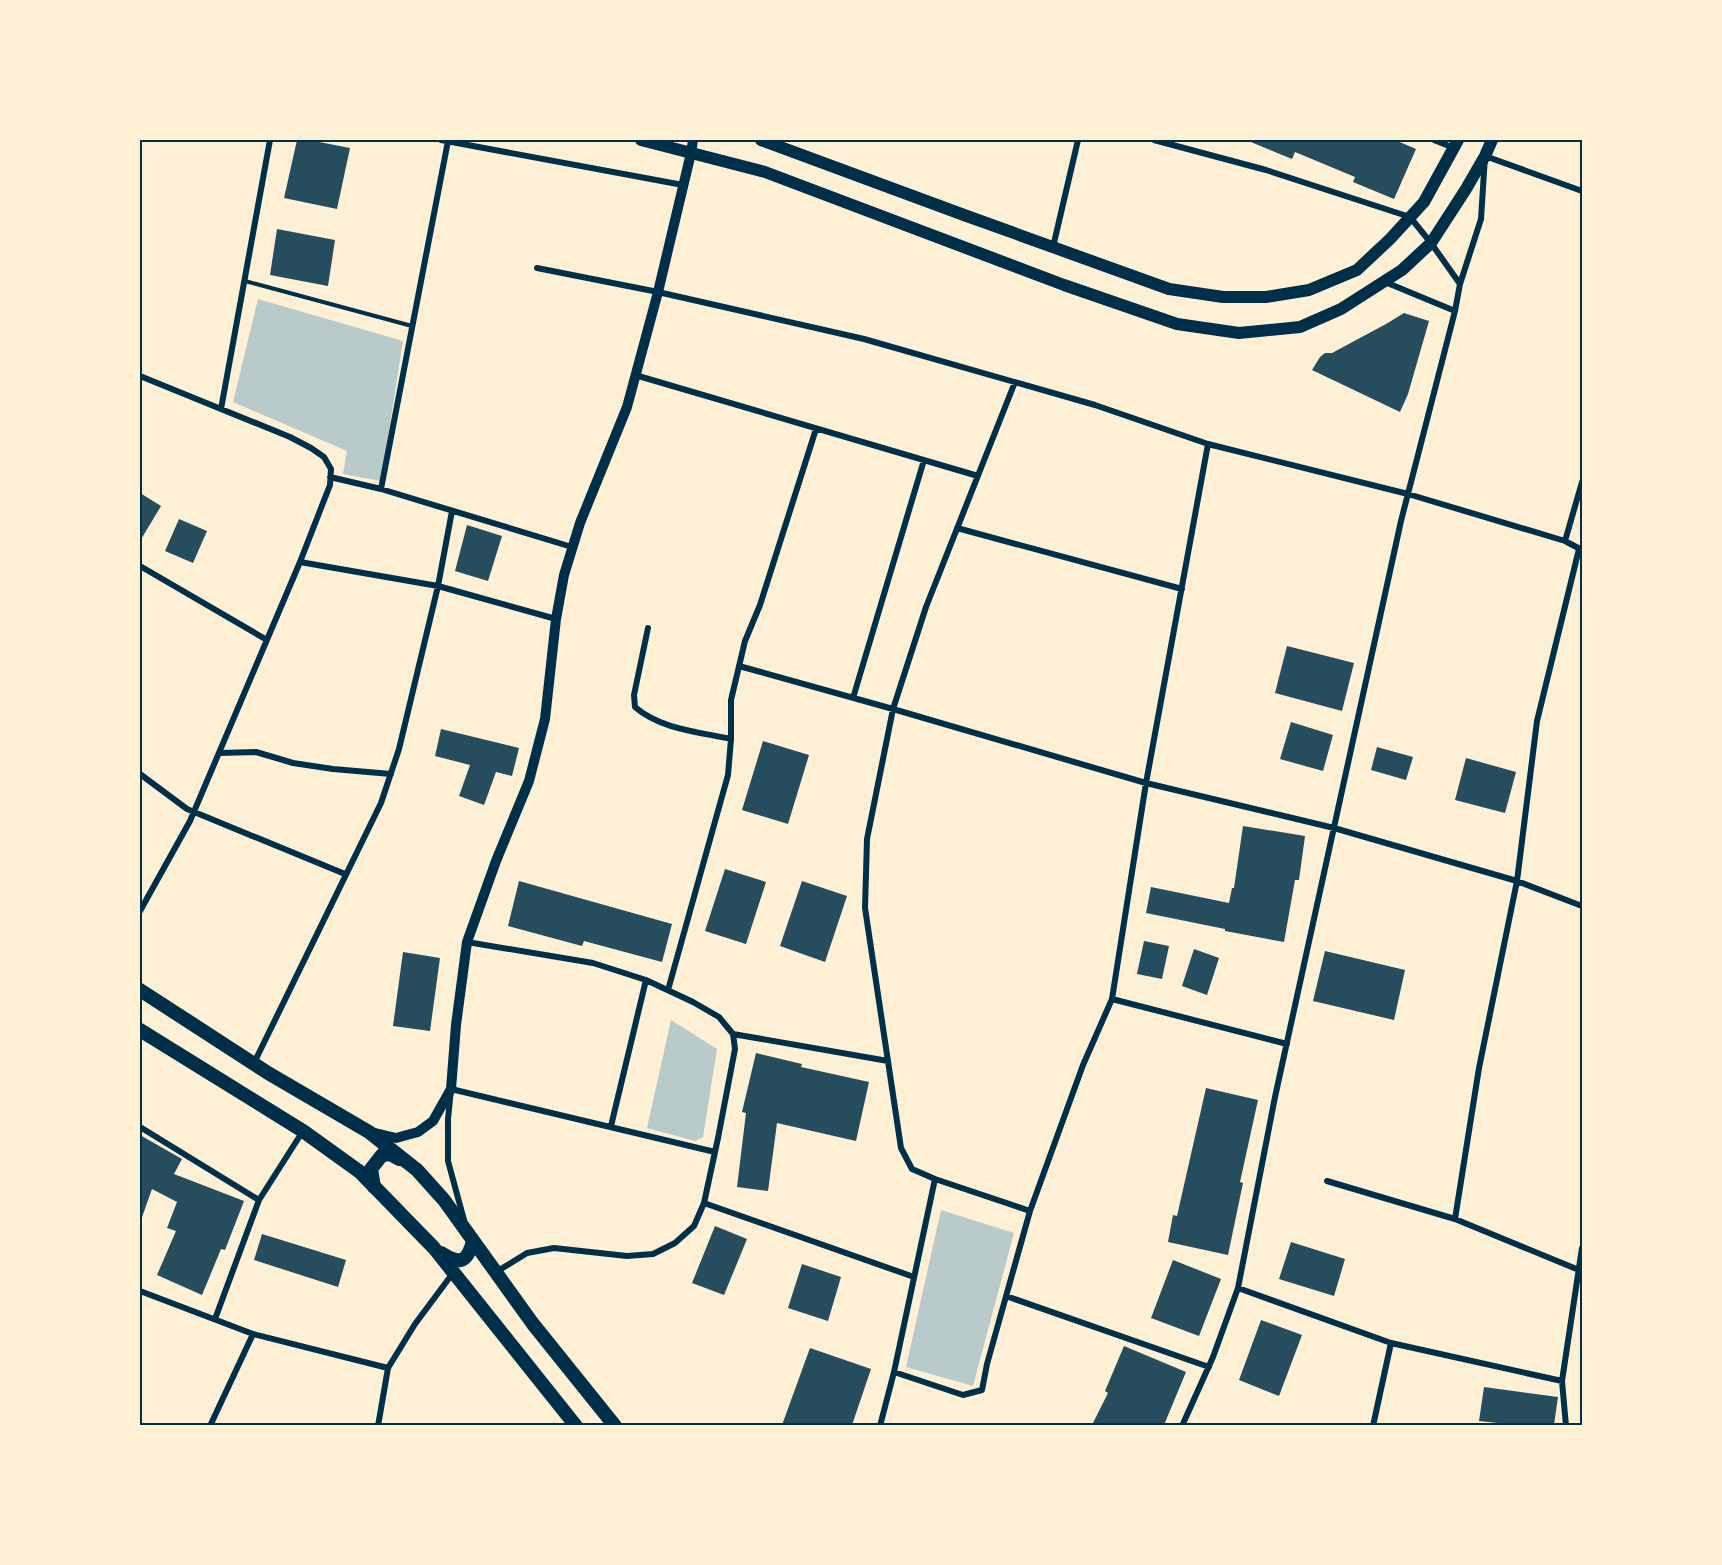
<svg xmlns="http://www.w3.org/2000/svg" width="1722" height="1565" font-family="Mulish,sans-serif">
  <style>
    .green { fill: #b9caca }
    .building { fill: #264d5e }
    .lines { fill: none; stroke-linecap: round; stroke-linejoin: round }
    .service { stroke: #003049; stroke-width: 4 }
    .minor { stroke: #003049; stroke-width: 6 }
    .tertiary { stroke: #003049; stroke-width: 10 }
    .secondary { stroke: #003049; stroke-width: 12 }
    .primary { stroke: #003049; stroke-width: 14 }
    .neatline { fill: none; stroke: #003049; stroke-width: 2 }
  </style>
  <rect width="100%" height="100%" fill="#fdf0d5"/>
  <!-- green -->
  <path class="green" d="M 258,299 L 403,341 L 381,481 L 343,474 L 347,451 L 233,402 Z
    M 671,1020 L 717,1049 L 703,1137 L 695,1141 L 647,1128 Z
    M 941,1210 L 1014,1233 L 973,1386 L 906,1367 Z"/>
  <!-- building -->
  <path class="building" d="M 297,140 L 309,140 L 350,148 L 337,209 L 284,198 Z
    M 1246,140 L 1395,140 L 1416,149 L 1394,199 L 1353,182 L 1355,177 L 1295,152 L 1292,159 Z
    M 277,229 L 335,240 L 328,286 L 270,275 Z
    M 1404,313 L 1429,321 L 1408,394 L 1400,412 L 1312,370 L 1320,357 L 1325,353 L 1332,353 L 1386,324 Z
    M 140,493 L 161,506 L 140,541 Z
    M 179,519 L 207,531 L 193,563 L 165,551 Z
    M 467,525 L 502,536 L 488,581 L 455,571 Z
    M 1287,646 L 1354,663 L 1342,711 L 1275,693 Z
    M 1291,722 L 1333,735 L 1323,771 L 1280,759 Z
    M 441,729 L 519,748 L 512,776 L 496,772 L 484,805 L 459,796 L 470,765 L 435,756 Z
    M 763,741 L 809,755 L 788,824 L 742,810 Z
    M 1377,747 L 1413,757 L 1406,780 L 1371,770 Z
    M 1466,758 L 1516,772 L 1505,813 L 1455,800 Z
    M 1243,826 L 1305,836 L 1299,880 L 1295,880 L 1284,942 L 1225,931 L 1225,929 L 1146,913 L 1151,887 L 1229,903 L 1232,888 L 1234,888 Z
    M 725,869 L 766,882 L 746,944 L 705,931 Z
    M 519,881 L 672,924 L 662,962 L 584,941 L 582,946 L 508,926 Z
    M 802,881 L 847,896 L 825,962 L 780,946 Z
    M 1144,941 L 1169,946 L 1162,979 L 1137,974 Z
    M 1194,949 L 1219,958 L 1207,995 L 1182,986 Z
    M 1325,951 L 1405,970 L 1394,1020 L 1313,1001 Z
    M 403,952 L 440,958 L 430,1031 L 393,1026 Z
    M 756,1053 L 802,1064 L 801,1067 L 869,1082 L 856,1141 L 777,1123 L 768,1191 L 737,1187 L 746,1113 L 742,1112 Z
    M 1206,1088 L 1258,1100 L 1240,1182 L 1243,1183 L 1228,1255 L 1168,1242 L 1173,1215 L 1177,1216 Z
    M 140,1135 L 182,1159 L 174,1174 L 244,1201 L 225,1250 L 221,1249 L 202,1295 L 157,1275 L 176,1231 L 167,1228 L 177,1202 L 152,1189 L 141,1220 L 140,1220 Z
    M 715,1226 L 747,1239 L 724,1295 L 692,1283 Z
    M 262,1234 L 346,1260 L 338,1287 L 254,1260 Z
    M 1291,1242 L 1345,1259 L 1334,1296 L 1279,1279 Z
    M 1173,1260 L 1221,1279 L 1199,1336 L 1151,1318 Z
    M 802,1264 L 841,1277 L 828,1321 L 788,1308 Z
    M 1261,1320 L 1302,1335 L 1279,1396 L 1239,1380 Z
    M 1124,1346 L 1186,1372 L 1164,1425 L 1092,1425 L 1108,1393 L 1105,1391 Z
    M 810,1348 L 871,1369 L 852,1425 L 782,1425 Z
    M 1484,1387 L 1558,1397 L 1554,1425 L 1516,1425 L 1479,1421 Z"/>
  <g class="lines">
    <!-- service -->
    <path class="service" d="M 245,281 L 412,326"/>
    <!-- minor -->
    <path class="minor" d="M 441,140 L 683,185
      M 1154,140 L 1266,170 L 1410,217 L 1431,243 L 1460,284
      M 1434,140 L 1454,148
      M 1053,247 L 1078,140
      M 537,268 L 658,292 L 864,339 L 1095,405 L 1208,444 L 1408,494 L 1565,541 L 1582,550
      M 1385,282 L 1455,311
      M 635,375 L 978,476
      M 140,376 L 290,437 L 311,448 L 324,457 L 331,469 L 330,485 L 300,562 L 190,821 L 140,911
      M 1015,382 L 926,607 L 893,709 L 867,839 L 865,908 L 901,1148 L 912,1169 L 935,1179 L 1030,1211
      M 221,409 L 270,140
      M 330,477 L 381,489 L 572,547
      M 381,489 L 448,141
      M 957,528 L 1182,589
      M 1565,541 L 1582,482
      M 300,562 L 438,586 L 556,619
      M 140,566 L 267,640
      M 648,628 L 634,695 L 635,707 C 660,729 699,732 731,739
      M 739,666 L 893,709 L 1146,783 L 1334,828 L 1517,881 L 1582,906
      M 853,698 L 924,460
      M 219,753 L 256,752 L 293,763 L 333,769 L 391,774
      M 140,774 L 187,809 L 345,874
      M 467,942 L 593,963 L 646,980 L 693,1002 L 719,1017 L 733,1034 L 735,1049 L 718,1138 L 704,1203 L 694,1226 L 675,1243 L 653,1254 L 627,1256 L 554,1248 L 527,1253 L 496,1272
      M 668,990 L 728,775 L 731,739 L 731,700 L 745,641 L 760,605 L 816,429
      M 1112,999 L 1287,1044
      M 733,1034 L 888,1061
      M 254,1063 L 381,803 L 399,749 L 438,586 L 452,511
      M 611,1126 L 646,980
      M 140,1127 L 259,1200
      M 1327,1181 L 1455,1219 L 1579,1270
      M 704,1203 L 914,1277
      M 1455,1219 L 1479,1068 L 1517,881 L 1537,721 L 1579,549
      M 464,1220 L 448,1161 L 448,1119 L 451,1089 L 715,1152
      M 1238,1288 L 1391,1343 L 1562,1381
      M 140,1291 L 253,1334 L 388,1368
      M 1006,1296 L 1209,1367
      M 215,1319 L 259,1200 L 303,1131
      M 894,1372 L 963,1395 L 982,1390 L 987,1364 L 1030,1211 L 1083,1065 L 1112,999 L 1146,783 L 1208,444
      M 210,1426 L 253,1334
      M 378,1426 L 388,1368 L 415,1324 L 453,1273
      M 880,1426 L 894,1372 L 935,1179
      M 1182,1426 L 1213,1357 L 1238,1288 L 1275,1097 L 1401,521 L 1455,311 L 1460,284 L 1481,219 L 1485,156 L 1582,191
      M 1373,1426 L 1391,1343
      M 1566,1426 L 1562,1381 L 1582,1248"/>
    <!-- tertiary -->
    <path class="tertiary" d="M 371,1132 L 396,1138 L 418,1132 L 433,1121 L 451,1089 L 456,1025 L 467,942 L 496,861 L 529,781 L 545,719 L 556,619 L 564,575 L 580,523 L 627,407 L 658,292 L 691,153 L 693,140"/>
    <!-- secondary -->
    <path class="secondary" d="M 641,140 L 765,172 L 1064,285 L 1177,324 L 1239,333 L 1300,327 L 1341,309 L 1402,270 L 1431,243 L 1466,189 L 1485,156 L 1492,140
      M 761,140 L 964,215 L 1169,289 L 1223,297 L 1266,297 L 1309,290 L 1357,270 L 1390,239 L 1424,202 L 1458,140"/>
    <!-- primary -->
    <path class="primary" d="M 140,990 L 268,1073 L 369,1132 L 417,1170 L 444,1200 L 533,1324 L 615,1426
      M 140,1030 L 303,1131 L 360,1172 L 434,1248 L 576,1426
      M 374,1187 L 371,1169 L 382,1155 L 390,1154 L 399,1159
      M 441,1253 C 460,1265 467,1263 473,1241"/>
  </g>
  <!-- border -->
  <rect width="1722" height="1565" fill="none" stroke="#fdf0d5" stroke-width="282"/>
  <rect x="141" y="141" width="1440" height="1283" class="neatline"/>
</svg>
